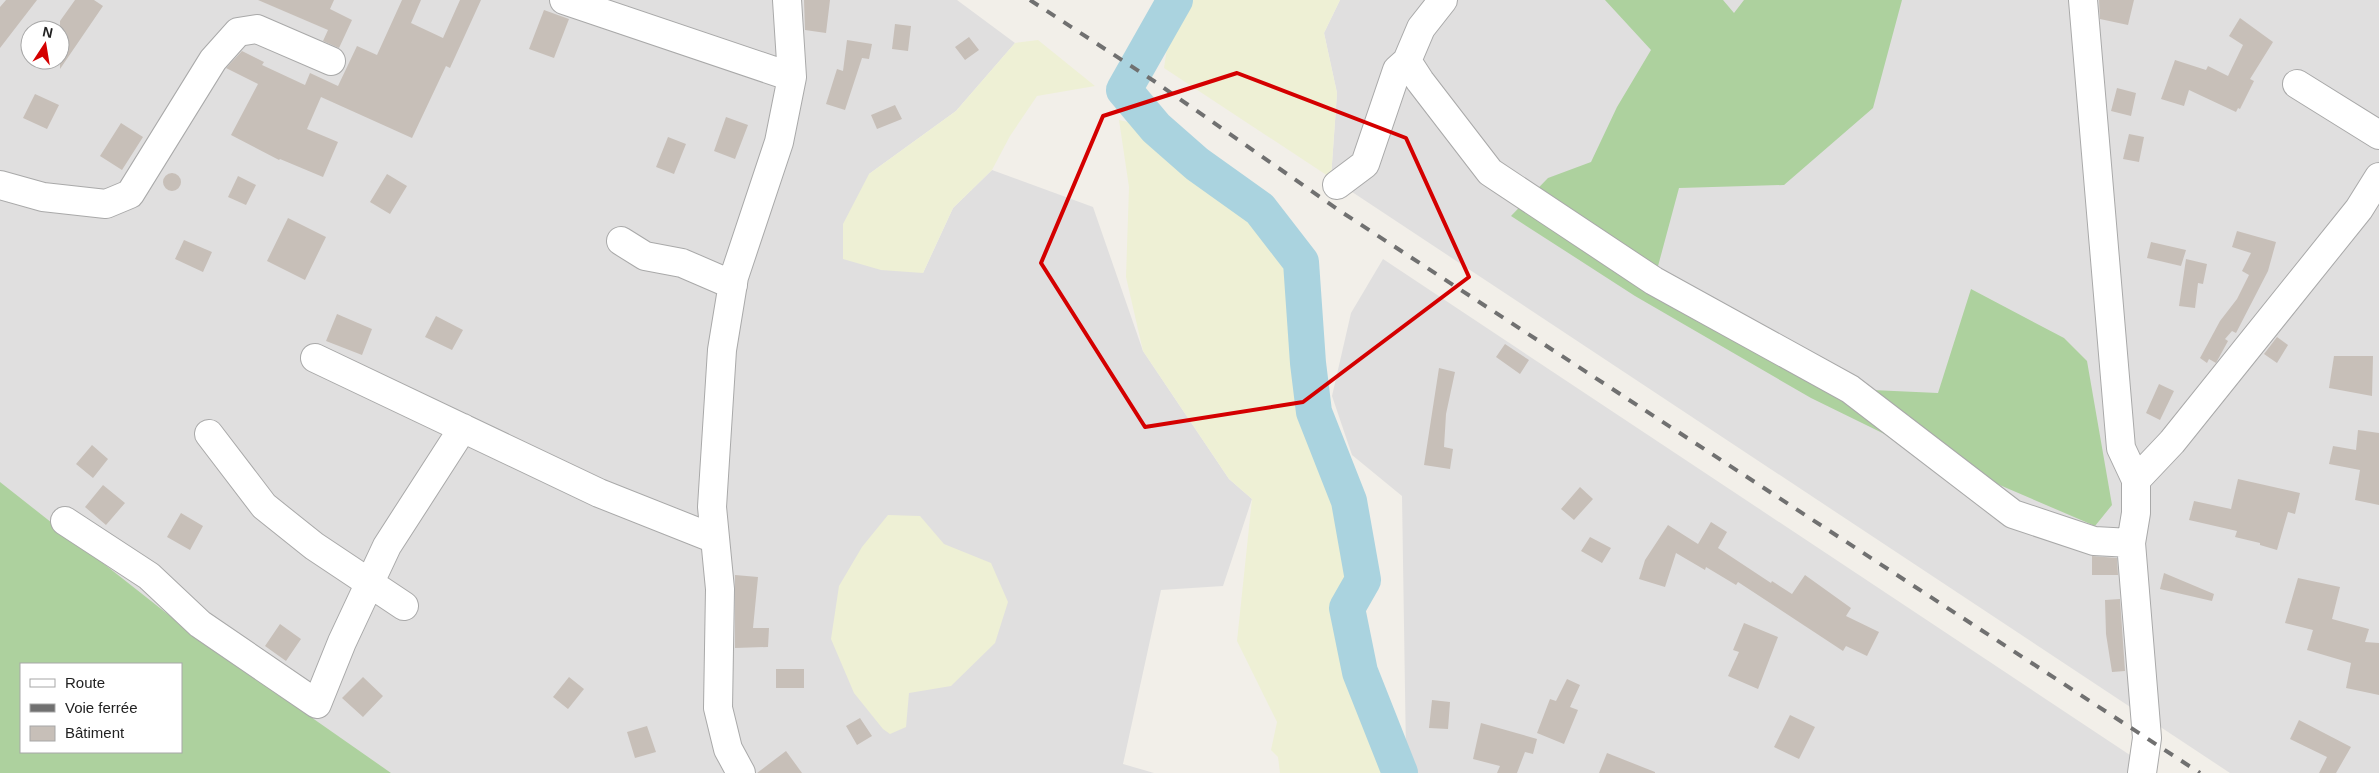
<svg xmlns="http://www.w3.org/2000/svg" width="2379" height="773" font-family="Arial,sans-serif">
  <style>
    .residential { fill: #e0dfdf; fill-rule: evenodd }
    .farmland { fill: #eef0d5 }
    .forest { fill: #add19e; fill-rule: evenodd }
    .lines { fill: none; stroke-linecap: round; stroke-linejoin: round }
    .river { stroke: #aad3df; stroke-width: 36 }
    .building { fill: #c7bfb8 }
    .minor-casing { stroke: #a9a9a9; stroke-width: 30 }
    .minor { stroke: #fff; stroke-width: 28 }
    .rail { stroke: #707070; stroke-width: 4; stroke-dasharray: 10 10; stroke-linecap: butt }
    .marked { fill: none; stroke: #d40000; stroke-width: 4; stroke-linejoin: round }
  </style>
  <rect width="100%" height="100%" fill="#f2efe9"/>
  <!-- residential -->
  <path class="residential" d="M 0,0 L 957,0 L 1015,43 L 956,111 L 869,174 L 923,273 L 953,208 L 992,170 L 1093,207 L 1143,351 L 1229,479 L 1252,499 L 1223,586 L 1161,590 L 1123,764 L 1154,773 L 0,773 ZM 30,30 L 60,30 L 60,60 L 30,60 ZM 21,664 L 181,664 L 181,752 L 21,752 Z
    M 1340,0 L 2379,0 L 2379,773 L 2230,773 L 1331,178 L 1337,93 L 1324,33 Z
    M 1383,259 L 2157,773 L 1416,773 L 1406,754 L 1402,496 L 1352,455 L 1332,396 L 1351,313 Z"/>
  <!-- farmland -->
  <path class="farmland" d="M 1174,0 L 1340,0 L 1324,33 L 1337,93 L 1331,178 L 1164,68 Z
    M 1038,40 L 1095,86 L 1037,96 L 1010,136 L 992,170 L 953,208 L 923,273 L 881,270 L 843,259 L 843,224 L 869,174 L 956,111 L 1015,43 Z
    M 1119,120 L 1156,128 L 1197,164 L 1260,209 L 1301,262 L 1308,363 L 1314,412 L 1349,501 L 1363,580 L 1347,608 L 1360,672 L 1400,773 L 1280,773 L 1278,757 L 1271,750 L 1277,722 L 1237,641 L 1252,499 L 1229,479 L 1143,351 L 1126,277 L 1129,187 Z
    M 888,515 L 920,516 L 944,544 L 991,563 L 1008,602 L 995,643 L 951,686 L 909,693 L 906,727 L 890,734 L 883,729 L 854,693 L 831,639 L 839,586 L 862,547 Z"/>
  <!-- forest -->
  <path class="forest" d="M 1605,0 L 1723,0 L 1734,13 L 1744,0 L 1902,0 L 1873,108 L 1784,185 L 1679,188 L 1654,281 L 1850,389 L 1938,393 L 1971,289 L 2064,338 L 2087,361 L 2112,505 L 2095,526 L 1911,447 L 1811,398 L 1635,296 L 1511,216 L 1548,178 L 1591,162 L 1617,107 L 1651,50 Z
    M 0,482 L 198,638 L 391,773 L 0,773 ZM 21,664 L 181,664 L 181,752 L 21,752 Z"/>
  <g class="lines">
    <!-- river -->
    <path class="river" d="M 1175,0 L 1124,90 L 1156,128 L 1197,164 L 1260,209 L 1301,262 L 1308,363 L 1314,412 L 1349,501 L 1363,580 L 1347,608 L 1360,672 L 1400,773"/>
  </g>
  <!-- building -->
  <path class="building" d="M 6,0 L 37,0 L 0,48 L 0,7 Z
    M 75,0 L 94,0 L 103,6 L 60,69 L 60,21 Z
    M 258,0 L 334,0 L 330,9 L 352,20 L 339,48 L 323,41 L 328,30 Z
    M 402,0 L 421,0 L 411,23 L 443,38 L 460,0 L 481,0 L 450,68 L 446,66 L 412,138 L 321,97 L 307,129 L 338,142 L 323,177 L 280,159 L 279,160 L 231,135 L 258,84 L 226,68 L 242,51 L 264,62 L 262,65 L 305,85 L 310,73 L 338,86 L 357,46 L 377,55 Z
    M 804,0 L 830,0 L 826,33 L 805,30 Z
    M 2099,0 L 2134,0 L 2128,25 L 2100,19 Z
    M 544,10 L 569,19 L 554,58 L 529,49 Z
    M 2240,18 L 2273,42 L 2250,79 L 2254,81 L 2240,109 L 2238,108 L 2236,112 L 2189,90 L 2184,106 L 2161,99 L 2175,60 L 2206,70 L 2208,66 L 2228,76 L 2243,45 L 2229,36 Z
    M 895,24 L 911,26 L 908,51 L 892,49 Z
    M 969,37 L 979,50 L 965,60 L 955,47 Z
    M 847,40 L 872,44 L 869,59 L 862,58 L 845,110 L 826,104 L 837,69 L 843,71 Z
    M 2117,88 L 2136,93 L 2131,116 L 2111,111 Z
    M 35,94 L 59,105 L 47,129 L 23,118 Z
    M 895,105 L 902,119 L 877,129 L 871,115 Z
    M 726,117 L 748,125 L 735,159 L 714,151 Z
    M 121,123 L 143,137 L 122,170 L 100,156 Z
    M 2129,134 L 2144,137 L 2139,162 L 2123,159 Z
    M 668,137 L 686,144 L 674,174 L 656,167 Z
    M163 182a9 9 0 1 1 18 0a9 9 0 1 1-18 0Z
    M 387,174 L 407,186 L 390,214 L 370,202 Z
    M 238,176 L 256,185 L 246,205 L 228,197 Z
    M 288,218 L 326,237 L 305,280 L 267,261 Z
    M 2237,231 L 2276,242 L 2268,271 L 2236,333 L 2232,331 L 2225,339 L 2228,341 L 2216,363 L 2209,359 L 2207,363 L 2200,358 L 2220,321 L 2237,299 L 2249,275 L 2242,271 L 2251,253 L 2232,247 Z
    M 184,240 L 212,252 L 203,272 L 175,259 Z
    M 2151,242 L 2186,250 L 2181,266 L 2147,258 Z
    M 2186,259 L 2207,264 L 2203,284 L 2198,283 L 2195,308 L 2179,306 Z
    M 337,314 L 372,329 L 362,355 L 326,341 Z
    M 436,316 L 463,330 L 452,350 L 425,337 Z
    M 2277,337 L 2288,345 L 2277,363 L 2264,354 Z
    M 1505,344 L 1529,360 L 1520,374 L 1496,357 Z
    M 2334,356 L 2373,356 L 2372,396 L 2329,388 Z
    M 1439,368 L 1455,372 L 1446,414 L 1444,447 L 1453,449 L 1450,469 L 1424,465 Z
    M 2159,384 L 2174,391 L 2160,420 L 2146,413 Z
    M 2358,430 L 2379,433 L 2379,505 L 2355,500 L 2360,470 L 2329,464 L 2333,446 L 2356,450 Z
    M 92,445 L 108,459 L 93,478 L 76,464 Z
    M 2238,479 L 2300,493 L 2295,514 L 2288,512 L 2277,550 L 2260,545 L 2260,543 L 2235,537 L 2237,531 L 2189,520 L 2194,501 L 2231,509 Z
    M 103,485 L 125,503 L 106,525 L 85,507 Z
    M 1580,487 L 1593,499 L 1574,520 L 1561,509 Z
    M 181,513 L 203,526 L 190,550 L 167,537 Z
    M 1711,522 L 1727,532 L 1718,548 L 1771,583 L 1772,581 L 1792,594 L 1805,575 L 1851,608 L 1846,616 L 1879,632 L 1867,656 L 1846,646 L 1843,651 L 1738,582 L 1736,585 L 1706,567 L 1705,570 L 1676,553 L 1665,587 L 1639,579 L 1645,560 L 1668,525 L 1698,544 Z
    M 1590,537 L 1611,548 L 1602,563 L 1581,551 Z
    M 2092,556 L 2117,558 L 2118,575 L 2092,575 Z
    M 2164,573 L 2214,594 L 2212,601 L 2160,589 Z
    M 735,575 L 758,577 L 753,628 L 769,628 L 768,647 L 735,648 Z
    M 2298,578 L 2340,587 L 2332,619 L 2369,629 L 2365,642 L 2379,643 L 2379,695 L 2346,688 L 2351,663 L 2307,650 L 2313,630 L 2285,623 Z
    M 2120,599 L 2125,671 L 2112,672 L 2106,634 L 2105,600 Z
    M 1744,623 L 1778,637 L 1758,689 L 1728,676 L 1739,652 L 1733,650 Z
    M 280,624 L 301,639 L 286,661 L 265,646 Z
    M 776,669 L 804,669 L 804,688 L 776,688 Z
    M 363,677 L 383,696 L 363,717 L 342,698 Z
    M 569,677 L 584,689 L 568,709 L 553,697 Z
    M 1567,679 L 1580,685 L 1570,707 L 1578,710 L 1564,744 L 1537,733 L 1550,699 L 1556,701 Z
    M 1432,700 L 1450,702 L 1448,729 L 1429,728 Z
    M 1790,715 L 1815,727 L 1799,759 L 1774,747 Z
    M 860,718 L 872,736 L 857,745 L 846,726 Z
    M 2299,720 L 2351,747 L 2336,773 L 2319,773 L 2327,757 L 2290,739 Z
    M 1481,723 L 1537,739 L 1533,754 L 1525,752 L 1517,773 L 1497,773 L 1500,766 L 1473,759 Z
    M 647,726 L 656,752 L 635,758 L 627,732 Z
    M 786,751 L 802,773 L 757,773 Z
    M 1607,753 L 1655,772 L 1655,773 L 1599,773 Z"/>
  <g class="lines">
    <defs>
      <path id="minor" d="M 564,0 L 792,77
        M 1443,0 L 1421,28 L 1407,61 L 1420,81 L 1490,172 L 1654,281 L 1850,389 L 2013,514 L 2094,541 L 2131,543
        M 2083,0 L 2121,448 L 2136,480 L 2136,513 L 2131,543 L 2147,738 L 2142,773
        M 2297,84 L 2379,135
        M 0,185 L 43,197 L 106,204 L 130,194 L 213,60 L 238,32 L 257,29 L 331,61
        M 1337,185 L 1365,164 L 1397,70 L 1407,61
        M 621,241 L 645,256 L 682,263 L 733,285
        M 315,358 L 599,493 L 715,539
        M 209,434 L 264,506 L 314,546 L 404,606
        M 2136,480 L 2172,442 L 2359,209 L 2379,177
        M 65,521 L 149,576 L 200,624 L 317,704 L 342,642 L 387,546 L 463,428
        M 741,773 L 728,749 L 718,708 L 720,589 L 712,507 L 722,350 L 734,277 L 779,142 L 792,77 L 787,0"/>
    </defs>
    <!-- minor casing -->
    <use href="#minor" class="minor-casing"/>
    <!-- minor -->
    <use href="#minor" class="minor"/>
    <!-- rail -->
    <path class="rail" d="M 1030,0 L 1154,81 L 1340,211 L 2200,773"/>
  </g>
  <!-- marked area -->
  <path class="marked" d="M 1237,73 L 1406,138 L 1469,277 L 1303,402 L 1145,427 L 1041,263 L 1103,116 Z"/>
  <!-- legend -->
  <rect x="20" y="663" width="162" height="90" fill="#ffffff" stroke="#a7a7a7"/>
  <rect x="30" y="679" width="25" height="8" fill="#ffffff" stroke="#a7a7a7"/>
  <text x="65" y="688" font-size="15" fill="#222222">Route</text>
  <rect x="30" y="704" width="25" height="8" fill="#707070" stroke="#a7a7a7"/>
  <text x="65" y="713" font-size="15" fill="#222222">Voie ferrée</text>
  <rect x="30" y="726" width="25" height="15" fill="#c7bfb8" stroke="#a7a7a7"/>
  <text x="65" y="738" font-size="15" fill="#222222">Bâtiment</text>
  <!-- north arrow -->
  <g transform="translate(45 45) rotate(12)"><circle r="24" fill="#ffffff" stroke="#a7a7a7"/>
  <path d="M0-4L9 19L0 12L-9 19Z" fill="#d40000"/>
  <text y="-8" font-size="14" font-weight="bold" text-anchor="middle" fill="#222222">N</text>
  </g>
</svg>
